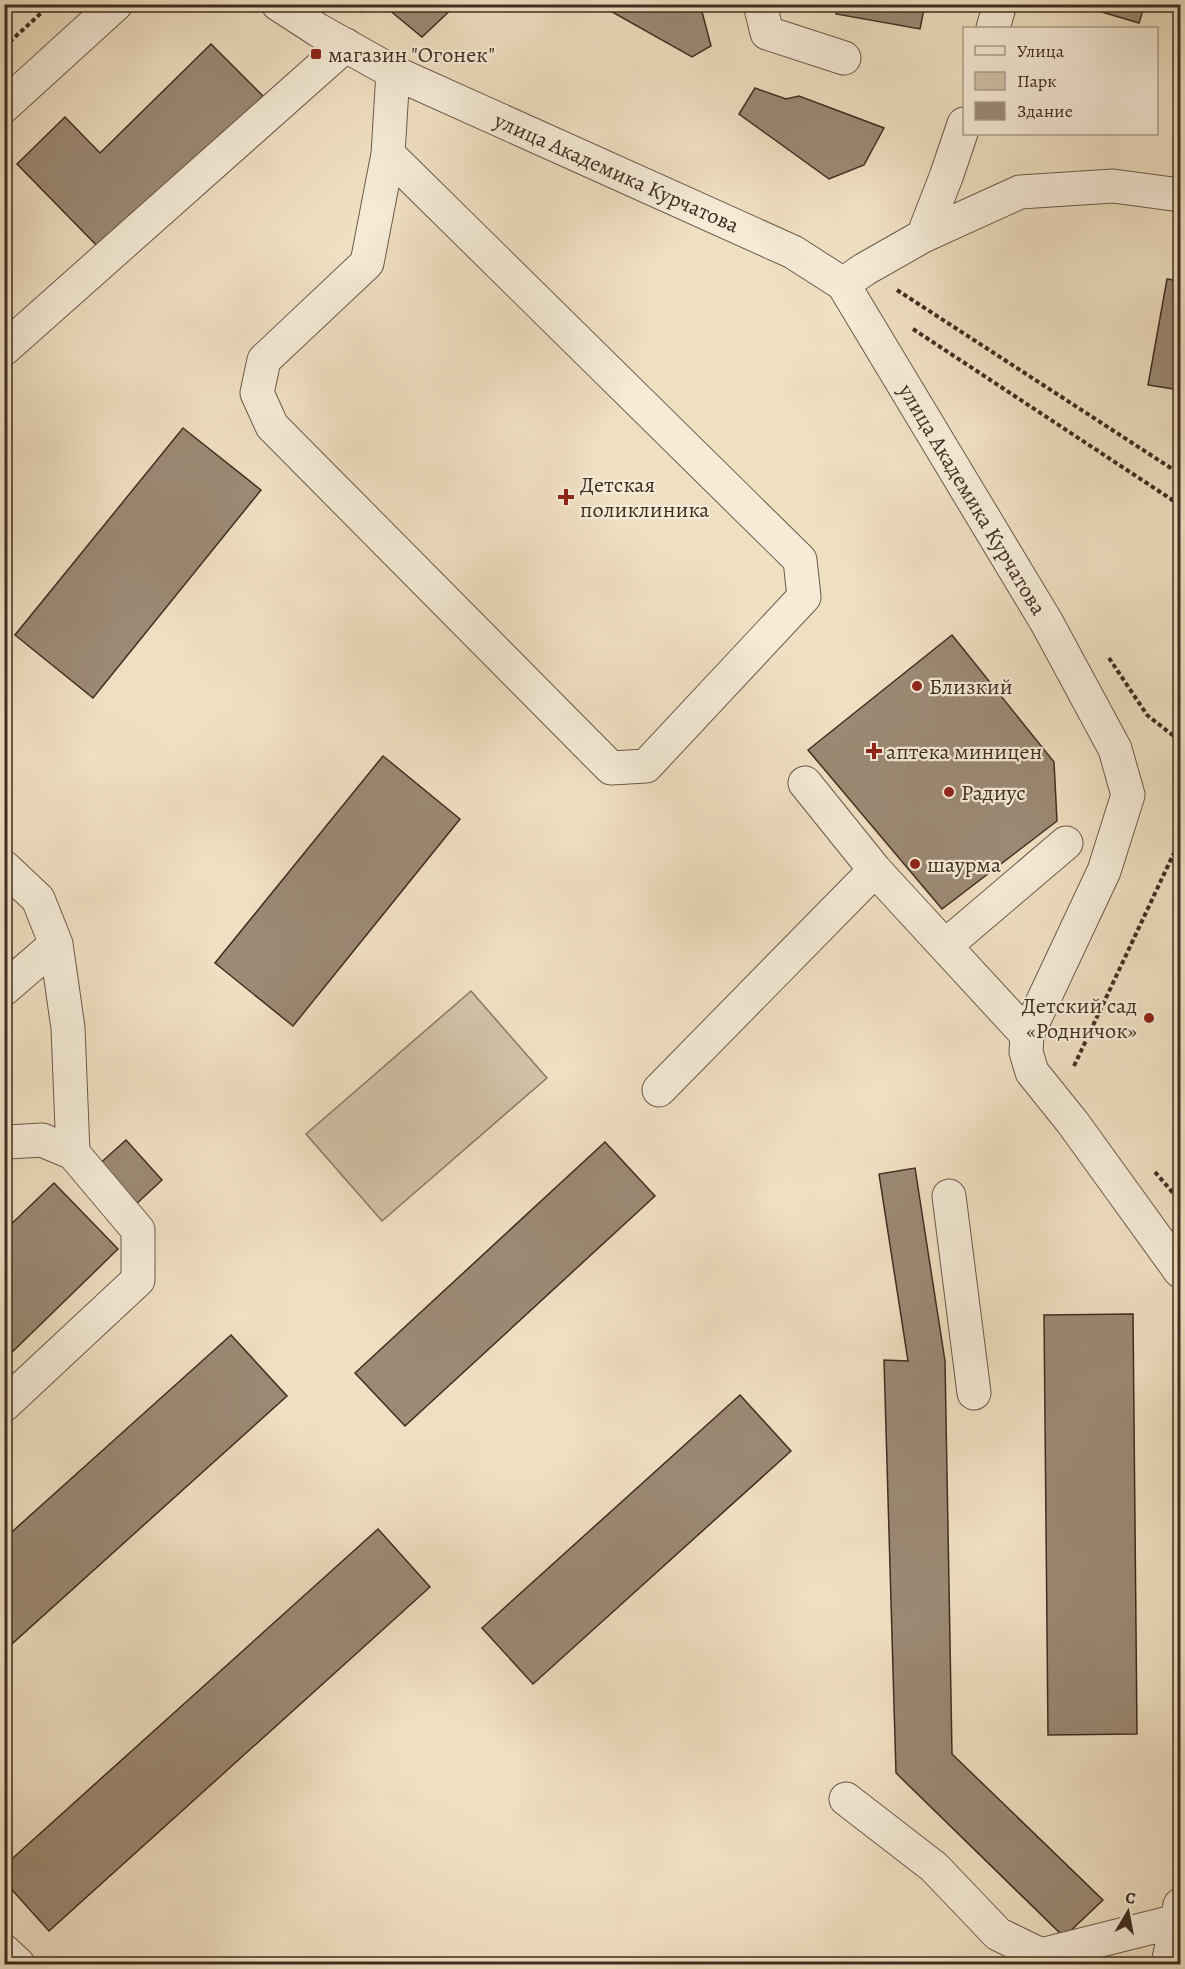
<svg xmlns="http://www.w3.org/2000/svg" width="1185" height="1969" font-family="Alegreya,serif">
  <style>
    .green { fill: #d2c2a7; stroke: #897864; stroke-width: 1.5 }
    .building { fill: #9c8a75; stroke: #402d21; stroke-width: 1.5 }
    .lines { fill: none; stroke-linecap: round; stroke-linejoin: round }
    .minor-casing { stroke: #6c5a49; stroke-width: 35 }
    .path { stroke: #402d21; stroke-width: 4; stroke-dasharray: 4.5 3; stroke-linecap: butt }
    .minor { stroke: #f5ebd7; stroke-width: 33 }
    .poi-dot { fill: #8f2418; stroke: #f5ebd7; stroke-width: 2 }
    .labels { text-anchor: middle; stroke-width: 4.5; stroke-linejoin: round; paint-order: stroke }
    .poi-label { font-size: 22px; fill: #402d21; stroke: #f5ebd7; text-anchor: start }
    .street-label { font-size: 22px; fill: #402d21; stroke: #f5ebd7 }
  </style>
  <rect width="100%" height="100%" fill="#f0e0c2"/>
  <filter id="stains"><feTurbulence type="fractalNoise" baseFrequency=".00333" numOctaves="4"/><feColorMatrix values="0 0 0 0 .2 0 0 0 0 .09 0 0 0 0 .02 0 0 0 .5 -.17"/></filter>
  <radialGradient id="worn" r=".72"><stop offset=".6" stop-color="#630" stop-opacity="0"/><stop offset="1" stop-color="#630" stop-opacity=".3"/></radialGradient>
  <!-- green -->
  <path class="green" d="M 471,991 L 547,1078 L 382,1221 L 306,1134 Z"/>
  <!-- building -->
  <path class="building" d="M 382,4 L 457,4 L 422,37 Z
    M 598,4 L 700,4 L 711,46 L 692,57 Z
    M 837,4 L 925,4 L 920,29 L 836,14 Z
    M 1075,4 L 1145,4 L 1139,23 Z
    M 211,44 L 263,96 L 103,252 L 17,164 L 65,117 L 100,153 Z
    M 755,88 L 786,99 L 799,96 L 884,128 L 864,165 L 829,179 L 739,114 Z
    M 1167,279 L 1180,281 L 1180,390 L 1148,385 Z
    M 183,428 L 261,490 L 93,698 L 15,635 Z
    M 952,635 L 1054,762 L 1057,821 L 942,909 L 808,750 Z
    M 383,756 L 460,819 L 293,1026 L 215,963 Z
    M 126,1140 L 162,1180 L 133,1207 L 96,1167 Z
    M 605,1142 L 655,1196 L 405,1426 L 355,1373 Z
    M 915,1168 L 945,1361 L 952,1754 L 1103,1900 L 1064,1937 L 896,1773 L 884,1360 L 908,1361 L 879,1174 Z
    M 54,1183 L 118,1249 L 4,1360 L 4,1231 Z
    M 1133,1314 L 1137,1734 L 1048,1735 L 1044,1315 Z
    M 231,1335 L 287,1396 L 4,1651 L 4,1539 Z
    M 740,1395 L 791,1451 L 533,1684 L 482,1628 Z
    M 378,1529 L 430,1587 L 49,1931 L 4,1881 L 4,1866 Z"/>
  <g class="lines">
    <defs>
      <path id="minor" d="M 278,4 L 318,30 L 393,72 L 793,252 L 843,284 L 1047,623 L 1115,749 L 1128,795 L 1104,871 L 1027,1035 L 1026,1052 L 1032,1072 L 1073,1123 L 1180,1271
        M 760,4 L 767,33 L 844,58
        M 993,28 L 1000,4
        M 4,106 L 116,4
        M 388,154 L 800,560 L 804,597 L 646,766 L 611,768 L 272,426 L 257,393 L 264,360 L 367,263 L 388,154 L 393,72
        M 923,236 L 1020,192 L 1113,186 L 1180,195
        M 843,284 L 865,269 L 923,236 L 946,177 L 964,124
        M 4,349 L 346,45
        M 805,783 L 875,870 L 1027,1035
        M 4,867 L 38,899 L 56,944 L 4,989
        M 56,944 L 68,1028 L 73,1153
        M 945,946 L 1066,843
        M 659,1090 L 875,870
        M 4,1144 L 8,1142 L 42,1140 L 73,1153 L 138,1230 L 138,1280 L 4,1405
        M 949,1196 L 974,1393
        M 846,1799 L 934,1867 L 998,1934 L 1041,1955 L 1177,1921
        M 4,1951 L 18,1964
        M 1168,1964 L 1180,1905"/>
    </defs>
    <!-- minor casing -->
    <use href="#minor" class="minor-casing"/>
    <!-- path -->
    <path class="path" d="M 354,4 L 365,13
      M 4,47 L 51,4
      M 897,290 L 1180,474
      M 913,329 L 1180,505
      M 1109,658 L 1147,715 L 1180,741
      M 1074,1066 L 1180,840
      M 1155,1172 L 1180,1201"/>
    <!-- minor -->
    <use href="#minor" class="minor"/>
  </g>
  <!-- markers -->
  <g class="poi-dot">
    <rect x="310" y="48" width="12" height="12" rx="3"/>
    <path d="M563 488h6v6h6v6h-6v6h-6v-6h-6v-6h6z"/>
    <circle cx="917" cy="686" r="6"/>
    <path d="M871 742h6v6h6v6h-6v6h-6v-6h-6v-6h6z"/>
    <circle cx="949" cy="792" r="6"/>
    <circle cx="915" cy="864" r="6"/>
    <circle cx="1149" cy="1018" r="6"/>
  </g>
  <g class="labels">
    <!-- poi labels -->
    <g class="poi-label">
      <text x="328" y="62">магазин "Огонек"</text>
      <text x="580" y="492">Детская<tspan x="580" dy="25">поликлиника</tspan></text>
      <text x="929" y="694">Близкий</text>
      <text x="886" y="759">аптека миницен</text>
      <text x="961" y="800">Радиус</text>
      <text x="927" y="872">шаурма</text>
      <text x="1137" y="1013" text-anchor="end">Детский сад<tspan x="1137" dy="25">«Родничок»</tspan></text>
    </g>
    <!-- street labels -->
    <g class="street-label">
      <text transform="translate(617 172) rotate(24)" y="8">улица Академика Курчатова</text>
      <text transform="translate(973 499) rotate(59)" y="8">улица Академика Курчатова</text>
    </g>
  </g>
  <!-- margin -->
  <rect width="1185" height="1969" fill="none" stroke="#f0e0c2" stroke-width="24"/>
  <rect x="6" y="6" width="1173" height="1957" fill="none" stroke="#402d21" stroke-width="3"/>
  <rect x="12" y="12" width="1161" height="1945" fill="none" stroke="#402d21" stroke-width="1.5"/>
  <!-- legend -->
  <rect x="963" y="27" width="195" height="108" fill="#f5ebd7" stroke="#ad9f8e" stroke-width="1.5"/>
  <rect x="975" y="46" width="30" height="9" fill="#f5ebd7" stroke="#ad9f8e" stroke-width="1.5"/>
  <text x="1017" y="57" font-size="18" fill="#402d21">Улица</text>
  <rect x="975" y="72" width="30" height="18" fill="#d2c2a7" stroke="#ad9f8e" stroke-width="1.5"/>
  <text x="1017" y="87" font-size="18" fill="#402d21">Парк</text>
  <rect x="975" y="102" width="30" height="18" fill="#9c8a75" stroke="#ad9f8e" stroke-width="1.5"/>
  <text x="1017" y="117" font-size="18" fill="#402d21">Здание</text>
  <!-- north arrow -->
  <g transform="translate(1128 1912) rotate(10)" stroke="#f5ebd7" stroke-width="4.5" paint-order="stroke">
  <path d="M0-4.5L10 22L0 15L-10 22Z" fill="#402d21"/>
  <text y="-9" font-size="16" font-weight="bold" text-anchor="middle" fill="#402d21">С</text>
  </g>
  <rect width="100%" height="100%" filter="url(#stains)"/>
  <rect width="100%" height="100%" fill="url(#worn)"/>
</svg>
